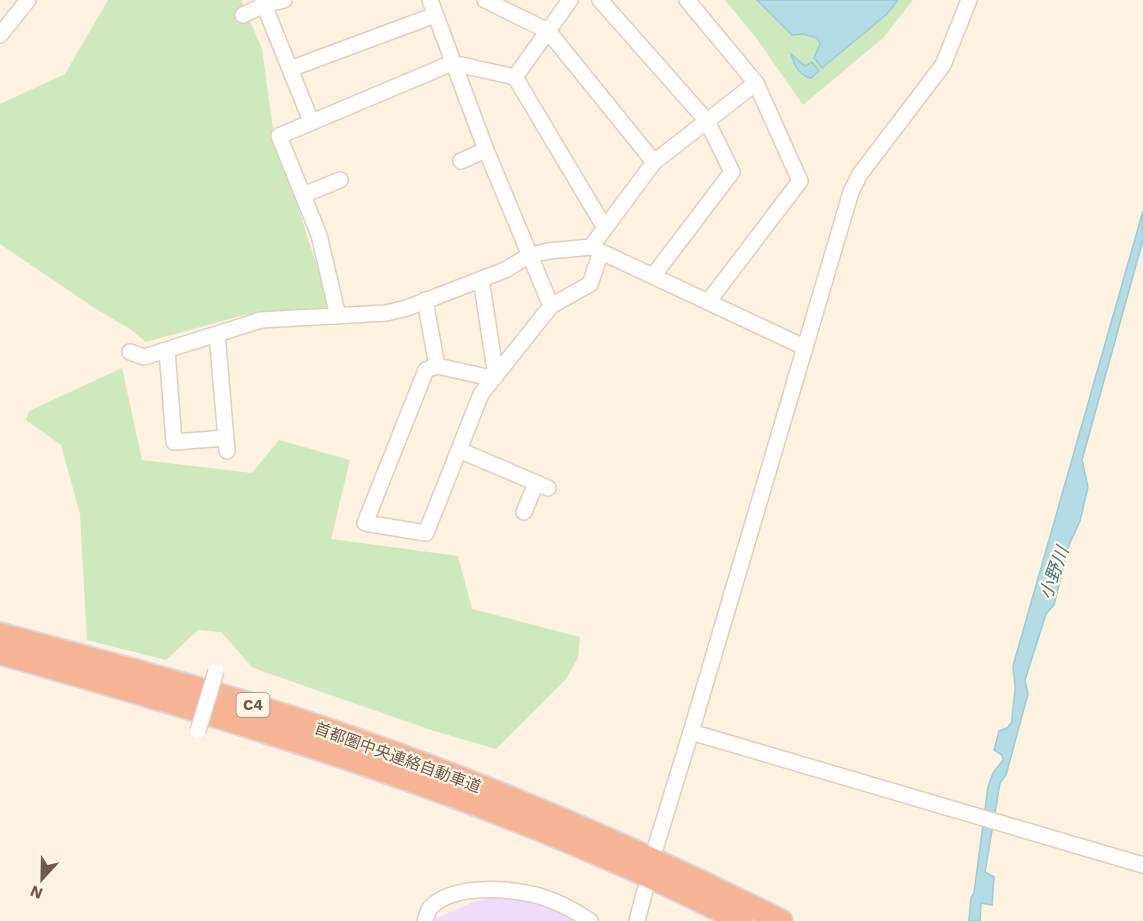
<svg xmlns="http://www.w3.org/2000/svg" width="1143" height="921" font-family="'Work Sans','Noto Sans JP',sans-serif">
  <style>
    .education { fill: #efdcf8 }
    .green { fill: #cee9be }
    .water { fill: #b4dce5; stroke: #9bcbd6; stroke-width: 1.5 }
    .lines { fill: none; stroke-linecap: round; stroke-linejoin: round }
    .minor-casing { stroke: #e0cebc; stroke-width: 18 }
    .highway-casing { stroke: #ddd7d3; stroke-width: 26 }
    .minor { stroke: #fff; stroke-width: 15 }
    .highway { stroke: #f7b396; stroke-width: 22 }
    .minor-bridge-casing { stroke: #e0cebc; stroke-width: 18; stroke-linecap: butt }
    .minor-bridge { stroke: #fff; stroke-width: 15 }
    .labels { text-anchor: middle; stroke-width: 4.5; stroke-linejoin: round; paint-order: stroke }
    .shield { fill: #fff6e5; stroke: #9c8776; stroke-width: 1.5 }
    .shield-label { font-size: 15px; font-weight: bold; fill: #725847 }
    .street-label { font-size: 16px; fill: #725847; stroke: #fff6e5 }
    .water-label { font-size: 18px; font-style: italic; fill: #417785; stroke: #fff6e5 }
  </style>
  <rect width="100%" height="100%" fill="#fcf2df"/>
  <!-- education -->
  <path class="education" d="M 514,891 L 582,921 L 430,921 L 471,903 Z"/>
  <!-- green -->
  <path class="green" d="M 108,0 L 241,0 L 262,49 L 273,129 L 330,307 L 244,315 L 146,342 L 130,329 L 99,311 L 0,244 L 0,104 L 65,74 Z
    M 725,0 L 913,0 L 884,37 L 803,105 L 757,39 Z
    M 122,368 L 142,460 L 252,473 L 279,440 L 350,460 L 331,539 L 458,556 L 472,609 L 580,637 L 578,658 L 566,679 L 496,749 L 431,730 L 253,668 L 221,632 L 198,630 L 166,660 L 87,640 L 80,514 L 61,445 L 26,420 L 29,411 Z"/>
  <!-- water -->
  <path class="water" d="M 757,0 L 898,0 L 887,14 L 822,68 L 814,58 L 820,44 L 817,38 L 804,34 L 792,35 Z
    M 791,54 L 805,66 L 812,62 L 819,71 L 811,78 C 799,76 794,65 791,54 Z
    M 1143,211 L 1143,240 L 1082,460 L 1088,487 L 1080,521 L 1069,545 L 1054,605 L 1046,614 L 1025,680 L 1028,694 L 1006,775 L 1000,783 L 985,872 L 994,877 L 992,905 L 981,903 L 980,921 L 969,921 L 971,898 L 974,893 L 988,787 L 993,773 L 1003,760 L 1002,755 L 994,750 L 999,731 L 1007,728 L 1012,722 C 1012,711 1014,702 1015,691 C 1016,683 1013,674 1013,666 Z"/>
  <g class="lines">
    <defs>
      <path id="minor" d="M 262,0 L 311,121
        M 430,0 L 486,150 L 551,306
        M 485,0 L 548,31 L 654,162
        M 600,0 L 707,121 L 732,172 L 653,276
        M 243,15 L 264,5 L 284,0
        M 0,35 L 28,0
        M 290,69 L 435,15
        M 515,77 L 570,0
        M 461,161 L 486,150
        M 303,195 L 340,180
        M 591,247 L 654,162 L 756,83 L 687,0
        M 425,300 L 437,366 L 426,370 L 365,523 L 426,533 L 481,394 L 551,306 L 590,284 L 601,252
        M 708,302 L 800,181 L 756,83
        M 338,316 L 319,235 L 279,136 L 452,63 L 515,77 L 605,228
        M 217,334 L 227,451
        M 167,350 L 174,442 L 226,438
        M 130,352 L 144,357 L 261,320 L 386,313 L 407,308 L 505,270 L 530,255 L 549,251 L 591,247 L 804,347
        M 437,366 L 487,377 L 496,376 L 481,279
        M 459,450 L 548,488
        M 524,512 L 536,483
        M 691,732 L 1143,865
        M 656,846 L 691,732 L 851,192 L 860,174 L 943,65 L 969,0
        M 425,921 C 427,917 427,912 430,908 C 452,884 506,888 536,895 C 554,900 574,910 590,921
        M 637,921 L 645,890"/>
      <path id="highway" d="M 0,634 C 83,657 166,678 249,704 C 431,761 610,835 781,921
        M 0,653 C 253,724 506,801 741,921"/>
    </defs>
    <!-- minor casing -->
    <use href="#minor" class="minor-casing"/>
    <!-- highway casing -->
    <use href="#highway" class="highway-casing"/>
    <!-- minor -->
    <use href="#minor" class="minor"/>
    <!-- highway -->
    <use href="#highway" class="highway"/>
    <defs>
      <path id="minor-bridge" d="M 198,731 L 216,671"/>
    </defs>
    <!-- minor-bridge casing -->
    <use href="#minor-bridge" class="minor-bridge-casing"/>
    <!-- minor-bridge -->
    <use href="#minor-bridge" class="minor-bridge"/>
  </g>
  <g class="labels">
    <!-- shield labels -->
    <rect class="shield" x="236.5" y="693" width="33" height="24" rx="4.5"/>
    <g class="shield-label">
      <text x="253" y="710">C4</text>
    </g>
    <!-- street labels -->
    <g class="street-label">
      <text transform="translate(398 757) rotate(20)" y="6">首都圏中央連絡自動車道</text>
    </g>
    <!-- water labels -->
    <g class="water-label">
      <text transform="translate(1054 573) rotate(-70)" y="6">小野川</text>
    </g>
  </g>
  <!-- north arrow -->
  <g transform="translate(42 879) rotate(202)" stroke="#fff6e5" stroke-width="4.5" paint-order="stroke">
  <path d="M0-4.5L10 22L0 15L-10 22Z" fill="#725847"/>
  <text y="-9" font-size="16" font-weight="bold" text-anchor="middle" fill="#725847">N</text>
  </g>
</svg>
